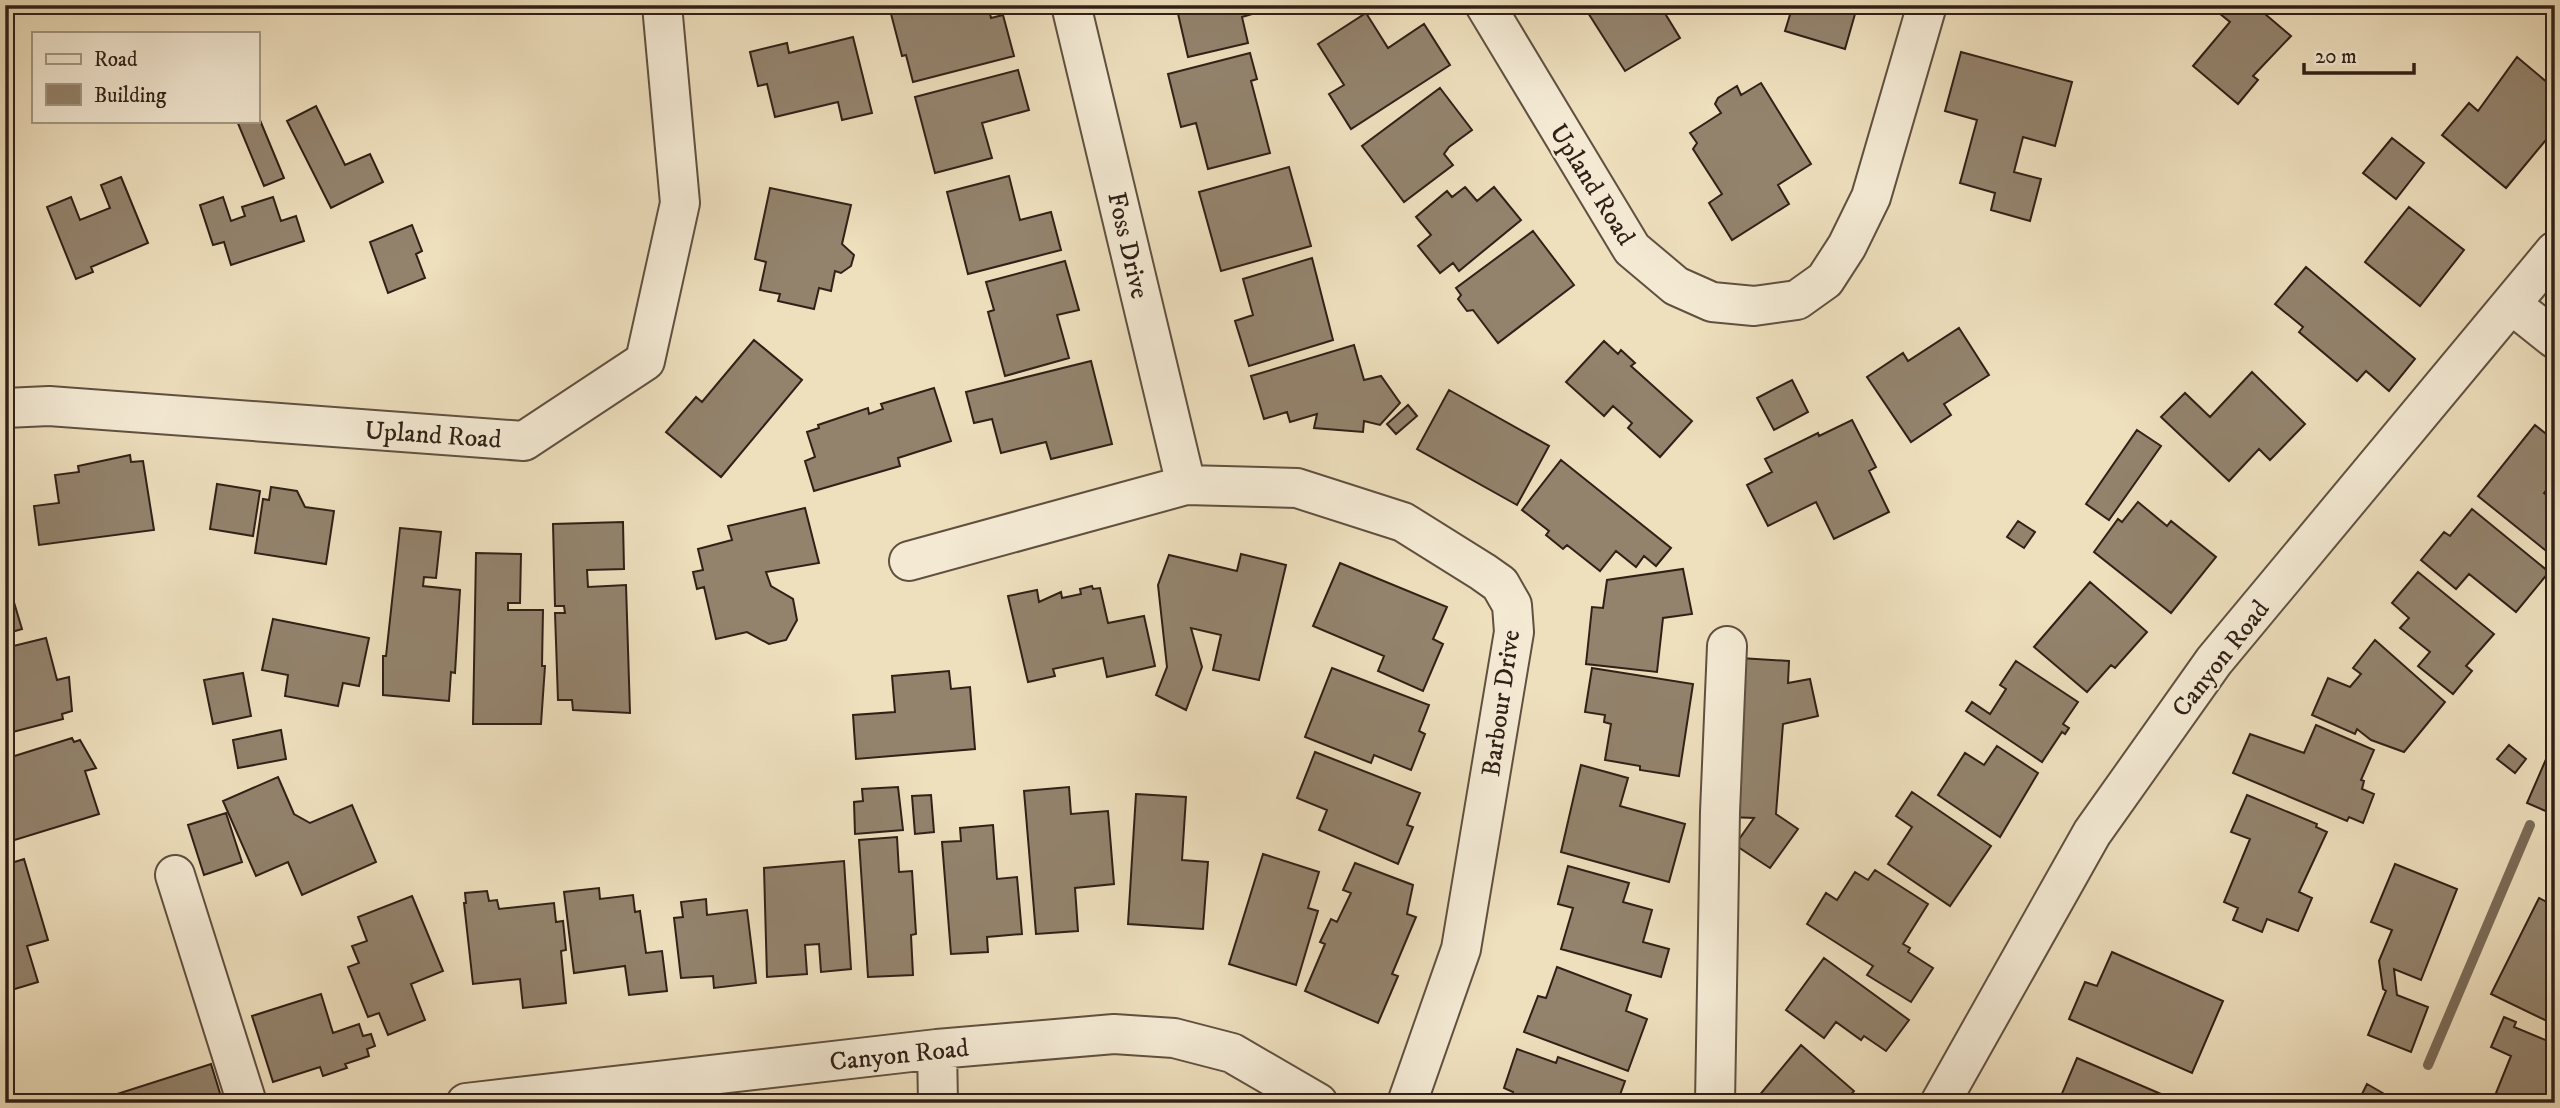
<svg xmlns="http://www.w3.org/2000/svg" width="2560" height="1108" font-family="'IM FELL DW Pica',serif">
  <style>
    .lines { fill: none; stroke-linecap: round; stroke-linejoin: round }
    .stream { stroke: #7b6c59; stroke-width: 10 }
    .building { fill: #93836d; stroke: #302017; stroke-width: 2 }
    .minor-casing { stroke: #605040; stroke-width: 42 }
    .minor { stroke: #f4ead4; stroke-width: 38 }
    .labels { text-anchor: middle; stroke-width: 5; stroke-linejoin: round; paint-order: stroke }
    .street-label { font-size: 26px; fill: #302017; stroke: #f4ead4 }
  </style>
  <rect width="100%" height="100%" fill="#eedfbd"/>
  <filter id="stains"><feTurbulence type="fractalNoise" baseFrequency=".00286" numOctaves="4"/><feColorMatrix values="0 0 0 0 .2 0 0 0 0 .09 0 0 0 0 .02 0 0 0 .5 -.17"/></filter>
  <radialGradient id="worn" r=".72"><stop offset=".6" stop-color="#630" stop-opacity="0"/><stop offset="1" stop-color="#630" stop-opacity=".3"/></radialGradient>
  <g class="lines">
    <!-- stream -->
    <path class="stream" d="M 2428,1065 L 2530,825"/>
  </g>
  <!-- building -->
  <path class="building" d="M 911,5 L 926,5 L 927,10 L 945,5 L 988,5 L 991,18 L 1003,15 L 1014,56 L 913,82 L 906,55 L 902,56 L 890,10 Z
    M 1176,5 L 1250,5 L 1252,14 L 1242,17 L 1248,43 L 1188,57 Z
    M 1583,5 L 1672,5 L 1675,10 L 1666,15 L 1680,38 L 1625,71 Z
    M 1793,5 L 1857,7 L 1845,49 L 1785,31 Z
    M 2209,5 L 2260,5 L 2258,8 L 2291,36 L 2253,76 L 2258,80 L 2238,104 L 2193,66 L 2230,22 Z
    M 1366,13 L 1388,48 L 1424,24 L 1450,65 L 1351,129 L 1329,94 L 1344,85 L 1318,44 Z
    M 853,37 L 872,113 L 842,120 L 838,102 L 775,117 L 767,84 L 758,86 L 750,52 L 787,43 L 789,53 Z
    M 1961,52 L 2072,82 L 2055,146 L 2023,137 L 2014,172 L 2041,179 L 2030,221 L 1991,210 L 1995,193 L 1960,183 L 1977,120 L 1945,111 Z
    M 1250,53 L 1257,79 L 1251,81 L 1270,153 L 1208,169 L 1196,123 L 1181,127 L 1168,74 Z
    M 2517,57 L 2555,89 L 2555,129 L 2506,188 L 2442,135 L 2469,103 L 2478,111 Z
    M 1018,70 L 1029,110 L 982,123 L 992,158 L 935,173 L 915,97 Z
    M 1761,83 L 1811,164 L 1778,185 L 1789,204 L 1732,240 L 1709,203 L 1722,194 L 1693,149 L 1697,143 L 1690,133 L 1721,113 L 1715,104 L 1718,98 L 1737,86 L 1741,95 Z
    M 1440,88 L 1472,130 L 1449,147 L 1444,154 L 1453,165 L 1404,202 L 1362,146 Z
    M 316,106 L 345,165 L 370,154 L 383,182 L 331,208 L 287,121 Z
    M 257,113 L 284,178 L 264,186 L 237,121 L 257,121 Z
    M 2392,138 L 2424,163 L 2396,199 L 2363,173 Z
    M 1289,167 L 1311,246 L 1221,271 L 1199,192 Z
    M 1009,176 L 1020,220 L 1051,212 L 1061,250 L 968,274 L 947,192 Z
    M 121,177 L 148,243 L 91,267 L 93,272 L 76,279 L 47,207 L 71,197 L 80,220 L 110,208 L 101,185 Z
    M 1465,187 L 1477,201 L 1494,187 L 1521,220 L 1459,271 L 1453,263 L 1440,273 L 1418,246 L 1431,235 L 1416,217 L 1447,191 L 1452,197 Z
    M 770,188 L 851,205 L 842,244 L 854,255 L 851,266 L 841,273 L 835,271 L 831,291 L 819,288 L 814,309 L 778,301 L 780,294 L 760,290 L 766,262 L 755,259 Z
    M 223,197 L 231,221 L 245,216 L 242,207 L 273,197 L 281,221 L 296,216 L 304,241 L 231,265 L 224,242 L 213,245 L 200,205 Z
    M 2409,207 L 2464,250 L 2420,306 L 2365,262 Z
    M 412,225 L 422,251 L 416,254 L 425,278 L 388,293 L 370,242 Z
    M 1533,231 L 1574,285 L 1498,343 L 1473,310 L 1467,311 L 1458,299 L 1461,295 L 1456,288 Z
    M 1312,258 L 1333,340 L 1249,366 L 1235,321 L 1253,315 L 1243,279 Z
    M 1065,261 L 1079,310 L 1057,315 L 1069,358 L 1005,376 L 988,312 L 994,310 L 986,282 Z
    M 2306,267 L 2415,359 L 2389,391 L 2366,371 L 2357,381 L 2299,332 L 2303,327 L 2275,304 Z
    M 1959,328 L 1989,375 L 1944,404 L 1951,415 L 1911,442 L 1867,377 L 1903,353 L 1908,361 Z
    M 754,340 L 802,380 L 721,477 L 666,432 L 696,397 L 702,402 Z
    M 1604,341 L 1618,354 L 1621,350 L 1635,363 L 1631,366 L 1692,421 L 1660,457 L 1628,428 L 1632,423 L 1613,406 L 1604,416 L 1566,382 Z
    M 1354,345 L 1364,380 L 1381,376 L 1400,403 L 1380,425 L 1364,421 L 1363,432 L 1314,428 L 1317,414 L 1290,422 L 1287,412 L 1264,419 L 1251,376 Z
    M 1091,361 L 1112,444 L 1051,459 L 1046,442 L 1001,453 L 992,419 L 974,423 L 966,392 Z
    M 2252,372 L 2305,424 L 2270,460 L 2259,449 L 2229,481 L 2161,417 L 2185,393 L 2210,417 Z
    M 1792,380 L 1808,412 L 1774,430 L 1757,398 Z
    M 934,388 L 951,441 L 898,458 L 900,466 L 814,491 L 805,461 L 815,457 L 807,432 L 819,428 L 818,425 L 868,408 L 869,414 L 883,409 L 881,404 Z
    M 1449,390 L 1549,446 L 1517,505 L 1417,449 Z
    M 1408,405 L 1417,416 L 1396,434 L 1387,424 Z
    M 1852,420 L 1876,467 L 1869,471 L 1889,512 L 1834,539 L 1816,502 L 1768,526 L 1747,485 L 1772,472 L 1765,459 L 1818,433 L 1819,436 Z
    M 2535,425 L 2555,441 L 2555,479 L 2544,493 L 2555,502 L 2555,558 L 2478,496 Z
    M 2137,430 L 2161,446 L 2109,520 L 2086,504 Z
    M 130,455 L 131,462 L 143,461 L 154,530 L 39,545 L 34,506 L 59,503 L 55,475 L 79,472 L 78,466 Z
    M 1561,460 L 1671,548 L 1656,566 L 1644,556 L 1636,567 L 1616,551 L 1600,571 L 1567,545 L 1563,549 L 1546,535 L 1549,531 L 1522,510 Z
    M 217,484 L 260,491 L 253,536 L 210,529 Z
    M 271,487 L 297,491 L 305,507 L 334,511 L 326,564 L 255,553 L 263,499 L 269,500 Z
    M 2138,502 L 2167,526 L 2171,521 L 2216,557 L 2171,613 L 2094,552 L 2118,519 L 2122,522 Z
    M 805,508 L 819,563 L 766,572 L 771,586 L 793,599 L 797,620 L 786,640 L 769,644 L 747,632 L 716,639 L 704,587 L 697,589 L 693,572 L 703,570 L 698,549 L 732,540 L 728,526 Z
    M 2472,509 L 2549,572 L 2516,612 L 2469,574 L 2456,589 L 2421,560 L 2444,532 L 2450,536 Z
    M 2018,521 L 2035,532 L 2024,548 L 2007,537 Z
    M 623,522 L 624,569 L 587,570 L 588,587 L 626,585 L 630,713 L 573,710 L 572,700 L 558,700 L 555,613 L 565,613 L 564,606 L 555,606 L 553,524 Z
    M 400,528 L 441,532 L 436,578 L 424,577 L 423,586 L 460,590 L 455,673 L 451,672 L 449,701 L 383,695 L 383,656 L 386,656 Z
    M 476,553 L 521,554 L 520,603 L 508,603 L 508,610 L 543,610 L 542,666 L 545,666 L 541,724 L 473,724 Z
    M 1241,554 L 1286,565 L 1259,680 L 1213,670 L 1221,635 L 1191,628 L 1202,667 L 1186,710 L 1156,695 L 1167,667 L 1158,585 L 1169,555 L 1237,571 Z
    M 1340,563 L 1447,607 L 1433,639 L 1443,644 L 1423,691 L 1378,671 L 1384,656 L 1313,626 Z
    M 1683,569 L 1692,614 L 1663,618 L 1657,672 L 1586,664 L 1592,607 L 1603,608 L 1607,580 Z
    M 2418,572 L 2494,634 L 2466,666 L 2472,671 L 2453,694 L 2418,666 L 2430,652 L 2400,628 L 2409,618 L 2392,603 Z
    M 2090,582 L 2147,632 L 2115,668 L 2111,665 L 2087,692 L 2034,647 Z
    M 1092,586 L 1093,589 L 1100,588 L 1108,623 L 1144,616 L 1155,666 L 1107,677 L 1103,658 L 1053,669 L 1055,676 L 1028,682 L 1008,596 L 1037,590 L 1039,602 L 1061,592 L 1062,598 L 1081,594 L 1080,589 Z
    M 13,599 L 22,629 L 5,634 L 5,601 Z
    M 273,619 L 369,638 L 359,686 L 343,683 L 338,706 L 285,696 L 288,675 L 262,670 Z
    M 46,638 L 57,680 L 69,677 L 72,711 L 62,714 L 63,719 L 5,734 L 5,648 Z
    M 2375,640 L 2445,702 L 2404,752 L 2371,740 L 2357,729 L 2355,734 L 2312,715 L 2328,678 L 2350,687 L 2361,674 L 2353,668 Z
    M 1740,658 L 1789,661 L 1788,683 L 1810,679 L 1818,716 L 1783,724 L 1776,814 L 1798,829 L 1770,868 L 1735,845 L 1754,818 L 1729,817 Z
    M 2016,661 L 2078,702 L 2063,724 L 2069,728 L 2065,734 L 2062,732 L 2042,762 L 1966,711 L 1972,702 L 1990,714 L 2006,689 L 2000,685 Z
    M 1332,668 L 1429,705 L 1419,731 L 1425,734 L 1411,770 L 1374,755 L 1371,763 L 1305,737 Z
    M 1592,668 L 1693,684 L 1679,776 L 1640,770 L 1640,766 L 1605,760 L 1611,724 L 1604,722 L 1605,715 L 1585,712 Z
    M 949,671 L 951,689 L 970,687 L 975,749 L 856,759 L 853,715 L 895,712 L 892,676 Z
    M 243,673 L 251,716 L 213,724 L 204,680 Z
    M 2316,725 L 2374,750 L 2361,780 L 2364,781 L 2362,789 L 2374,794 L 2363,823 L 2349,817 L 2347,821 L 2233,773 L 2250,734 L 2304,753 Z
    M 281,730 L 286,759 L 238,768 L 233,740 Z
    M 72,738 L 74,742 L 80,740 L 96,768 L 85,771 L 99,814 L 5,843 L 5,788 L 11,786 L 5,759 Z
    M 2509,745 L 2526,759 L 2515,773 L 2497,759 Z
    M 1997,746 L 2038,773 L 2000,837 L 1938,795 L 1965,753 L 1984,765 Z
    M 2550,750 L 2555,752 L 2555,815 L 2527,803 Z
    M 1315,752 L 1420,793 L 1407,825 L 1413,827 L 1398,864 L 1319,830 L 1327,810 L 1297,798 Z
    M 1581,765 L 1628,778 L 1620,806 L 1685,824 L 1669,882 L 1561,852 Z
    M 278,777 L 294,814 L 310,823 L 352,805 L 376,862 L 302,895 L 288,862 L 256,876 L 223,801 Z
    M 898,787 L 903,830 L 855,834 L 854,802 L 863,801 L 862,789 Z
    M 1069,787 L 1071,814 L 1108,811 L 1114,884 L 1075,888 L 1078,931 L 1036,934 L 1024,791 Z
    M 1912,792 L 1991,846 L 1950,906 L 1888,864 L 1912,827 L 1896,816 Z
    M 1136,794 L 1186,797 L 1182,860 L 1208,862 L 1203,929 L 1128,924 Z
    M 931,795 L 934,832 L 915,834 L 912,796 Z
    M 2247,795 L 2317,824 L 2316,827 L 2327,832 L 2299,892 L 2312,898 L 2298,931 L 2267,919 L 2262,932 L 2233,920 L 2238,908 L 2224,902 L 2250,839 L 2231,832 Z
    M 226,813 L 242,862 L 204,875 L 188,825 Z
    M 993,825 L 997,879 L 1017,877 L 1022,934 L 987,937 L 988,952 L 951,954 L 942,842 L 961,841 L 960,828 Z
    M 897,837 L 899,872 L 912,871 L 916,934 L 911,935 L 913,975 L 868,977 L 859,840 Z
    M 1263,854 L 1319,872 L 1308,908 L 1318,911 L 1296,985 L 1229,964 Z
    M 24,859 L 48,940 L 27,946 L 38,982 L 5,992 L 5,865 Z
    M 844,861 L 851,969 L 821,972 L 819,944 L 805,945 L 807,974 L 767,977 L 764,868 Z
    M 1355,863 L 1413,885 L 1407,914 L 1416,917 L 1392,974 L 1398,976 L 1378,1023 L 1305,991 L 1325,944 L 1320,942 L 1331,919 L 1337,922 L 1351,893 L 1343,890 Z
    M 2395,864 L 2457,889 L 2421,980 L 2394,969 L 2397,995 L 2428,1007 L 2411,1052 L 2368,1035 L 2386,991 L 2383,989 L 2379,961 L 2392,930 L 2371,922 Z
    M 1568,866 L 1629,883 L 1623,902 L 1652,910 L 1643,942 L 1669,949 L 1661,977 L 1561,949 L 1573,908 L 1558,904 Z
    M 1875,870 L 1928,904 L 1903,944 L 1910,948 L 1908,952 L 1933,968 L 1911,1002 L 1867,975 L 1873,966 L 1807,924 L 1826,893 L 1837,900 L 1855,872 L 1868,880 Z
    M 599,888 L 600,899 L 633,895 L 635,912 L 640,911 L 646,953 L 662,951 L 667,991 L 629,995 L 625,966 L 574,973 L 564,892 Z
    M 487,891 L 489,901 L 497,900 L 499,909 L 554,903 L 556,922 L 563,921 L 566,950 L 561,951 L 566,1003 L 523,1008 L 520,979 L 473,984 L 464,903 L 466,903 L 465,893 Z
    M 412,896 L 443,971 L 411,984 L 425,1020 L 388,1035 L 379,1013 L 368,1017 L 348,967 L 359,963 L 352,946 L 367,941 L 358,917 Z
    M 2539,898 L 2555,906 L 2555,1025 L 2491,994 Z
    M 706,899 L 707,915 L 747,910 L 756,983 L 714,988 L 713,976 L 681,978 L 674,918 L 683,917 L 681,902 Z
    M 2112,952 L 2223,1001 L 2192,1073 L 2069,1019 L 2085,982 L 2097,986 Z
    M 1824,958 L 1909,1020 L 1886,1051 L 1864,1036 L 1861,1040 L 1836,1022 L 1824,1038 L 1786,1010 Z
    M 1557,967 L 1631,995 L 1626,1011 L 1647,1019 L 1628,1071 L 1524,1032 L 1538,996 L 1546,998 Z
    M 321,994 L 333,1033 L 359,1024 L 363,1036 L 371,1034 L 375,1046 L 367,1049 L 369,1056 L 345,1064 L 347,1068 L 323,1076 L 320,1067 L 273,1082 L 252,1016 Z
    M 2504,1017 L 2516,1022 L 2514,1027 L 2555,1044 L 2555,1103 L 2520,1103 L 2496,1093 L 2511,1056 L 2491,1047 Z
    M 1801,1045 L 1854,1091 L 1844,1103 L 1753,1103 Z
    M 1517,1049 L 1556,1063 L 1558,1057 L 1625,1081 L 1617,1103 L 1509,1103 L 1513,1092 L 1504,1088 Z
    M 2077,1058 L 2182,1103 L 2058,1103 Z
    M 211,1064 L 223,1103 L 89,1103 Z
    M 2367,1084 L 2400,1103 L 2373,1103 L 2361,1096 Z"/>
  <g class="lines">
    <defs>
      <path id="minor" d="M 1071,5 L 1186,485
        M 1485,5 L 1632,249 L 1676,286 L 1712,302 L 1754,306 L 1797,300 L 1825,280 L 1847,246 L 1871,197 L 1927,5
        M 2511,304 L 2555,339
        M 5,408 L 49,406 L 524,441 L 645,361 L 680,203 L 662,5
        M 909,561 L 1186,485 L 1297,488 L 1403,522 L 1483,572 L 1500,584 L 1512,605 L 1514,632 L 1461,949 L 1407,1103
        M 175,875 L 247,1103
        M 937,1049 L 938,1103
        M 466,1103 L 937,1049 L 1114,1034 L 1174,1038 L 1232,1053 L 1318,1103
        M 1715,1103 L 1720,812 L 1727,646
        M 1940,1103 L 2092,833 L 2214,661 L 2555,251"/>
    </defs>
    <!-- minor casing -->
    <use href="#minor" class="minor-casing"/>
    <!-- minor -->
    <use href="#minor" class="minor"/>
  </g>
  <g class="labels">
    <!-- street labels -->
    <g class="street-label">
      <text transform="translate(1593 184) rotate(58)" y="9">Upland Road</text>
      <text transform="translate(1129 245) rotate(77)" y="9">Foss Drive</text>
      <text transform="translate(433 434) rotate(4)" y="9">Upland Road</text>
      <text transform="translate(2220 658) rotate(-52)" y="9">Canyon Road</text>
      <text transform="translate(1500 703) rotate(-82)" y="9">Barbour Drive</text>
      <text transform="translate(899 1054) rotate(-6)" y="9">Canyon Road</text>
    </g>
  </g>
  <!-- margin -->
  <rect width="2560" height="1108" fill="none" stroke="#eedfbd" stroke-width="28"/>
  <rect x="7" y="7" width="2546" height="1094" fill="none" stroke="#302017" stroke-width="3.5"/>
  <rect x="14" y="14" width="2532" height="1080" fill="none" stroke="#302017" stroke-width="2"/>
  <!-- legend -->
  <rect x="32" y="32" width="228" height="91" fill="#f4ead4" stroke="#a69988" stroke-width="2"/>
  <rect x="46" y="54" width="35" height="10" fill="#f4ead4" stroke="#a69988" stroke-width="2"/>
  <text x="94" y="66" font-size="21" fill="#302017">Road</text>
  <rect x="46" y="84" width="35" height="21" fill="#93836d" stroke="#a69988" stroke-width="2"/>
  <text x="94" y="102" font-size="21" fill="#302017">Building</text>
  <!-- scale -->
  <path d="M2304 63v10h110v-10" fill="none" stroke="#302017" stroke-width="3.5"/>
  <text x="2315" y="63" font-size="21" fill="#302017" stroke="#f4ead4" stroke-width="5" paint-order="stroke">20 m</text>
  <rect width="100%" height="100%" filter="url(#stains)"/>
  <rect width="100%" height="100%" fill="url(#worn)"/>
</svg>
